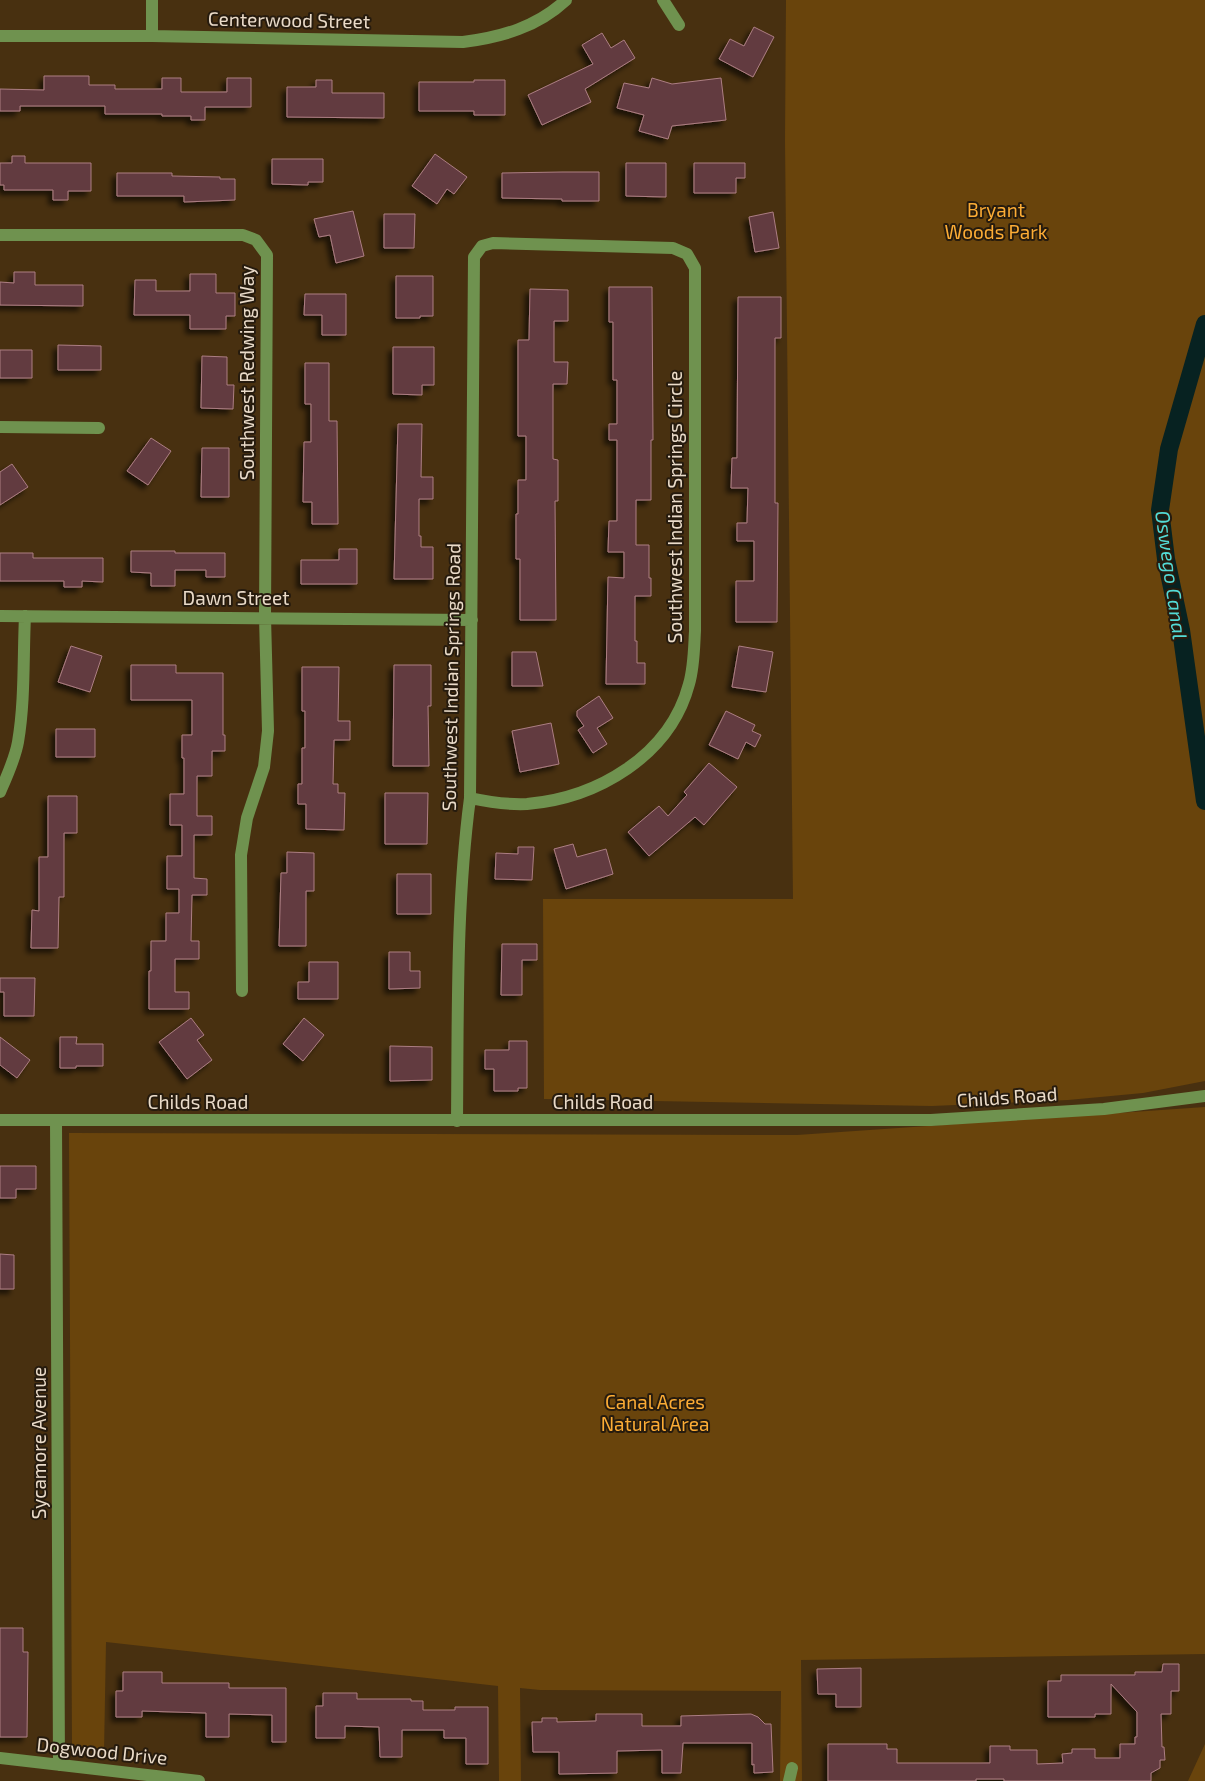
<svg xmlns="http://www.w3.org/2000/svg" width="1205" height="1781" font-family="'Exo 2',sans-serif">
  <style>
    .green { fill: #69440c }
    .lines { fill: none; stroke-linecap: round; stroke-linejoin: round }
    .canal { stroke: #072221; stroke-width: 18 }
    .building { fill: #623a3f; stroke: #ac7e83; filter: url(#shadow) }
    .minor { stroke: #6f924f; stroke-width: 12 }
    .labels { text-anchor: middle; stroke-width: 4; stroke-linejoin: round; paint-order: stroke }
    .street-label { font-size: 19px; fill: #eadbc9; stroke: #261b0e }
    .park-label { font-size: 19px; fill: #fcac35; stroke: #261b0e }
    .water-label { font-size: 20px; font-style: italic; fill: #53dbd6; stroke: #261b0e }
  </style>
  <defs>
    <filter id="shadow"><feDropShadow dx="-4.5" dy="4.5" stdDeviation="2.5" flood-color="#0009"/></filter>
  </defs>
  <rect width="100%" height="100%" fill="#483010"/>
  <!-- green -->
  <path class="green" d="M 786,0 L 1205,0 L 1205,1081 L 1143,1093 L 1068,1100 L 932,1106 L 544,1099 L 543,899 L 793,899 L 785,141 Z
    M 1205,1107 L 1205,1654 L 801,1660 L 802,1781 L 780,1781 L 781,1691 L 540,1690 L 520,1688 L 521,1781 L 499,1781 L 498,1686 L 106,1642 L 104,1752 L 72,1748 L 69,1133 L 797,1135 Z
    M 1205,1744 L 1205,1781 L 1188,1781 Z"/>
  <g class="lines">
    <!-- canal -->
    <path class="canal" d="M 1205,324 L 1169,449 L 1160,510 L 1166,559 L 1181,630 L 1205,801"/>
  </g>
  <!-- building -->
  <path class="building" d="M 754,27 L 774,37 L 753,77 L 719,59 L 730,39 L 744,46 Z
    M 602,33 L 611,48 L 624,40 L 635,58 L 585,89 L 591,102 L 542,125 L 528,95 L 593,64 L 582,45 Z
    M 44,76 L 89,76 L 89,85 L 115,85 L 115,89 L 162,89 L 162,78 L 181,78 L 181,92 L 227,92 L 227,78 L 251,78 L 251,107 L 205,107 L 205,120 L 191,120 L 191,116 L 162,116 L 162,114 L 105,114 L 105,106 L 20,106 L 20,111 L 0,111 L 0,89 L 44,90 Z
    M 652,78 L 672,84 L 721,78 L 726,120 L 672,126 L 668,139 L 639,131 L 644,115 L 617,108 L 624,83 L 649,88 Z
    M 316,80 L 332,80 L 332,93 L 384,93 L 384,118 L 287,117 L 287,87 L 316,87 Z
    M 474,80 L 505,80 L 505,115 L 474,115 L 474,111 L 419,111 L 419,82 L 474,82 Z
    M 435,154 L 467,177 L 454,194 L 447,189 L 437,204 L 412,186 Z
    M 12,156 L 25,156 L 25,163 L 91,163 L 91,191 L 68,191 L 68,200 L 53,200 L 53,190 L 4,190 L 4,185 L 0,185 L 0,163 L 12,163 Z
    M 272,159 L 323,159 L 323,182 L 308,182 L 308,185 L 272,184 Z
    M 626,163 L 666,163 L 666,197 L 626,196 Z
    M 694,163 L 745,163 L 745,178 L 736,178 L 736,193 L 694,193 Z
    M 562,172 L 599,172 L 599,201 L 562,201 L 562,199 L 502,198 L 502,173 Z
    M 117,173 L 172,173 L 172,176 L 220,177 L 220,179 L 235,179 L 235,200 L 184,202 L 184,196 L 117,196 Z
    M 353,211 L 364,256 L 336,263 L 330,235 L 319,237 L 314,219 Z
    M 773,212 L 779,248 L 755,252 L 749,217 Z
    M 384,214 L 415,214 L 414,248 L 384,248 Z
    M 14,272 L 35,272 L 35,285 L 83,285 L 83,306 L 0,305 L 0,282 L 14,283 Z
    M 190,274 L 216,274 L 216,293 L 235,293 L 235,316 L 226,316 L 226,329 L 190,329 L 190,315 L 134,315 L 135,280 L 156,280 L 156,291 L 190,291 Z
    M 396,276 L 433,276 L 433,316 L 420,316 L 420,318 L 396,318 Z
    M 609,287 L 652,287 L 653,440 L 651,440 L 651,500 L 636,500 L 636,545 L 649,545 L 649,578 L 651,578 L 651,596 L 635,596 L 635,641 L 637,641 L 637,663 L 645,663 L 645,684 L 606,684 L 608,577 L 624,578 L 624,552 L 608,552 L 609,521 L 617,521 L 617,440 L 609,440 L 609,424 L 617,424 L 617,380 L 613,380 L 613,322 L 609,322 Z
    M 530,289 L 568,290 L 568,321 L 554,321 L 554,362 L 568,362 L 567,384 L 553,384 L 553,459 L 558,460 L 558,501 L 555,501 L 556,620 L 520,620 L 520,559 L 516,559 L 516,514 L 518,514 L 518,480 L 526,480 L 526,436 L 518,436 L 518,340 L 529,340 Z
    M 305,294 L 346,294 L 346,335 L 322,335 L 322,315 L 304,315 Z
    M 738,297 L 781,297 L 781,338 L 775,338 L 775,503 L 778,503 L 777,622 L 736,622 L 736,581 L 754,581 L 754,541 L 737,541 L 737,523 L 747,523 L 748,488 L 731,488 L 732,458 L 737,458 Z
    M 58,345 L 101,346 L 101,370 L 58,370 Z
    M 393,347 L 434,347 L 434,385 L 422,385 L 422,395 L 393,394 Z
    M 0,350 L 32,350 L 32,378 L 0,378 Z
    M 202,356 L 227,357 L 227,385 L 234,385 L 233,409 L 201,408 Z
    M 305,363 L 329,363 L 329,421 L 337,421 L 338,524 L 312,524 L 312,502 L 303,502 L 304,442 L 311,442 L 311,404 L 305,404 Z
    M 398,424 L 422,424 L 421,477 L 433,477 L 433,499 L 419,499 L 419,536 L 421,536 L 421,547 L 433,547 L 433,579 L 394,579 Z
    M 151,438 L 171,451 L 148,485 L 127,471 Z
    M 202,448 L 229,448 L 229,497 L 201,497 Z
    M 12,464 L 28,487 L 0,505 L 0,472 Z
    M 339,549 L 357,549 L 357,584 L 301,584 L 301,560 L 339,560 Z
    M 131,551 L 175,551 L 175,553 L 225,553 L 225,577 L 206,577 L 206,570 L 175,570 L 175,586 L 151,586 L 151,573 L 131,572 Z
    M 0,553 L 33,553 L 33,558 L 103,558 L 103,582 L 82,581 L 82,587 L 64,587 L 64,581 L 0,581 Z
    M 71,646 L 102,656 L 90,692 L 58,682 Z
    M 739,646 L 773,652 L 766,692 L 732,687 Z
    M 512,652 L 536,652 L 543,686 L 512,686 Z
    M 131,665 L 176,665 L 176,673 L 223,673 L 223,735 L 225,735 L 225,751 L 212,751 L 212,776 L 197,776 L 197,816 L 212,816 L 212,835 L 194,835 L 194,878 L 207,879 L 207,895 L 192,895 L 191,941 L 199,941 L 199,959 L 175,959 L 175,992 L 189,992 L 189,1009 L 149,1009 L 149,971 L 151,971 L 151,941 L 166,941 L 166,913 L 179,913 L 179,889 L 167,889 L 167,856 L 182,856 L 182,825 L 170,825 L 170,794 L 184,794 L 184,758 L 182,758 L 182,735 L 192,735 L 192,700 L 131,700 Z
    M 394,665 L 431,665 L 431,706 L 428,706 L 429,766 L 393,766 Z
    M 302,667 L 339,667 L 338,721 L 350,721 L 350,740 L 334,740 L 333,784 L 338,784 L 338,793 L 345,793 L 344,830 L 306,829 L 306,804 L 298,804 L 298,784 L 302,784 L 302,748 L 305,748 L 305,711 L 302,711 Z
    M 599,696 L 613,718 L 597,728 L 607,744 L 593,753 L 578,730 L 584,726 L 577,716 L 577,711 Z
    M 726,711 L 755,725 L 752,731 L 761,735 L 755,747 L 746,742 L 738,759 L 709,745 Z
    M 551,723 L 559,764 L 520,772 L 512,731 Z
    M 56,729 L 95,729 L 95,757 L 56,757 Z
    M 709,763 L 737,787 L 704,825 L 695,817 L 649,856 L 628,832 L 659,806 L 668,816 L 687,795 L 684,792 Z
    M 385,793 L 428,793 L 427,844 L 385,844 Z
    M 48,796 L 77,796 L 77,833 L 64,833 L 64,897 L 59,897 L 58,948 L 31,948 L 32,910 L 39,911 L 39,857 L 48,857 Z
    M 573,844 L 577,857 L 606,849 L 613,874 L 566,889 L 554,849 Z
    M 518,847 L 534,847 L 532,880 L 495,879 L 496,853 L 518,854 Z
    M 287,852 L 314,853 L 314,891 L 306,891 L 306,946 L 279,946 L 281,873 L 287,873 Z
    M 397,874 L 431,874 L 431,914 L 397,914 Z
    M 502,944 L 537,944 L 537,960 L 522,960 L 522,995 L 501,995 Z
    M 389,952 L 410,952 L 410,971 L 420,971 L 420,988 L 389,989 Z
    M 309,962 L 338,962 L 338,999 L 298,999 L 298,982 L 309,982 Z
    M 0,978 L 35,978 L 34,1016 L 4,1016 L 4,992 L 0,992 Z
    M 191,1018 L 204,1035 L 197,1040 L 212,1060 L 187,1079 L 159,1042 Z
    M 304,1018 L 324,1035 L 303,1061 L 283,1044 Z
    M 0,1037 L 30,1060 L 17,1078 L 0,1065 Z
    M 60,1037 L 77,1037 L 76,1044 L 103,1044 L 103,1066 L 76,1066 L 76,1068 L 60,1068 Z
    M 509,1041 L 527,1041 L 527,1088 L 518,1088 L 518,1091 L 494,1091 L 494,1069 L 485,1069 L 485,1050 L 509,1050 Z
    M 390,1046 L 432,1047 L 432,1080 L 390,1081 Z
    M 0,1166 L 36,1166 L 36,1189 L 16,1189 L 16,1198 L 0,1198 Z
    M 0,1254 L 14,1255 L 14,1289 L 0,1289 Z
    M 0,1628 L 23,1628 L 23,1652 L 28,1652 L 27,1737 L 0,1737 Z
    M 1163,1664 L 1179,1664 L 1179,1691 L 1171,1691 L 1171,1714 L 1161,1714 L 1162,1747 L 1164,1747 L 1165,1760 L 1160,1760 L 1160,1768 L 1151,1773 L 1151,1781 L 1004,1781 L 1004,1779 L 976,1779 L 976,1781 L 828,1781 L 828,1744 L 887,1744 L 887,1749 L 897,1749 L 897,1763 L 990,1763 L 990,1746 L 1010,1746 L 1010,1750 L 1037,1750 L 1037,1764 L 1063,1763 L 1062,1754 L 1072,1753 L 1072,1749 L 1095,1749 L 1095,1758 L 1120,1758 L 1120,1744 L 1135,1744 L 1135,1737 L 1137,1737 L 1137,1712 L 1111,1684 L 1111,1714 L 1095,1714 L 1095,1717 L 1048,1717 L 1048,1681 L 1061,1681 L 1061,1675 L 1135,1675 L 1135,1672 L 1162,1672 Z
    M 861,1668 L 861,1707 L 836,1707 L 836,1694 L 818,1694 L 817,1669 Z
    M 123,1672 L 162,1672 L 162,1683 L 229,1683 L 229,1688 L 286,1688 L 286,1742 L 272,1742 L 272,1715 L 229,1714 L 229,1737 L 206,1737 L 206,1713 L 142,1711 L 142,1717 L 116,1717 L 116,1691 L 123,1691 Z
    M 323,1693 L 357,1693 L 357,1699 L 411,1699 L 411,1701 L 423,1701 L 423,1710 L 455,1710 L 455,1707 L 488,1707 L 488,1764 L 466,1764 L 466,1738 L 444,1738 L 444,1730 L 402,1730 L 402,1757 L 380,1757 L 379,1727 L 345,1726 L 345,1738 L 316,1738 L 316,1706 L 323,1706 Z
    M 596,1714 L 642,1714 L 642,1726 L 681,1726 L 681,1716 L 751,1714 L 758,1717 L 765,1724 L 771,1724 L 773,1772 L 754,1773 L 754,1764 L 752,1765 L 752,1743 L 683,1743 L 681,1773 L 662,1773 L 662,1750 L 617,1751 L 617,1773 L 559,1774 L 559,1752 L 533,1752 L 532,1722 L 542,1722 L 542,1718 L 557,1718 L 557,1722 L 596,1721 Z"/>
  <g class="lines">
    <!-- minor -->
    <path class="minor" d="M 663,0 L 679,25
      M 0,36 L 152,36 L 463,42 C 502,37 537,27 566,0
      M 152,36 L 152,0
      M 0,235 L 243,235 L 256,240 L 267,255 L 265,617 L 268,731 L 264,767 L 247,818 L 241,855 L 242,991
      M 0,427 L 99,428
      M 0,616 L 472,620
      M 0,792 C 7,776 15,759 18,742 C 25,701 23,657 25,616
      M 0,1120 L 931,1120 L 1104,1109 L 1205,1096
      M 56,1121 L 59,1765
      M 457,1121 C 458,1013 456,905 470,798 L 474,257 L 482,246 L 493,243 L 673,248 L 687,254 L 695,268 L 695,631 C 694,648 694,667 689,684 C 670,756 597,798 527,804 C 507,805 489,802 470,798
      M 0,1758 L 199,1781
      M 789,1781 L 792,1768"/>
  </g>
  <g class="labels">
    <!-- street labels -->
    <g class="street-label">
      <text transform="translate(289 20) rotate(1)" y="7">Centerwood Street</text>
      <text transform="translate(247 373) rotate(-90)" y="7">Southwest Redwing Way</text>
      <text transform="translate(675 507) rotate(-90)" y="7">Southwest Indian Springs Circle</text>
      <text x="236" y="605">Dawn Street</text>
      <text transform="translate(451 677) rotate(-89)" y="7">Southwest Indian Springs Road</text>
      <text transform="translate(1007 1097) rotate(-4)" y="7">Childs Road</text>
      <text x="198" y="1109">Childs Road</text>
      <text x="603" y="1109">Childs Road</text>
      <text transform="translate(39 1443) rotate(-90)" y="7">Sycamore Avenue</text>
      <text transform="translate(102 1751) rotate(6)" y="7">Dogwood Drive</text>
    </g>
    <!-- park labels -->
    <g class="park-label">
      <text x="996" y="217">Bryant<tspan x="996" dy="22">Woods Park</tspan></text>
      <text x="655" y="1409">Canal Acres<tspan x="655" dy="22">Natural Area</tspan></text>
    </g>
    <!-- water labels -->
    <g class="water-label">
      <text transform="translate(1171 575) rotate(82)" y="7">Oswego Canal</text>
    </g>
  </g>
</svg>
